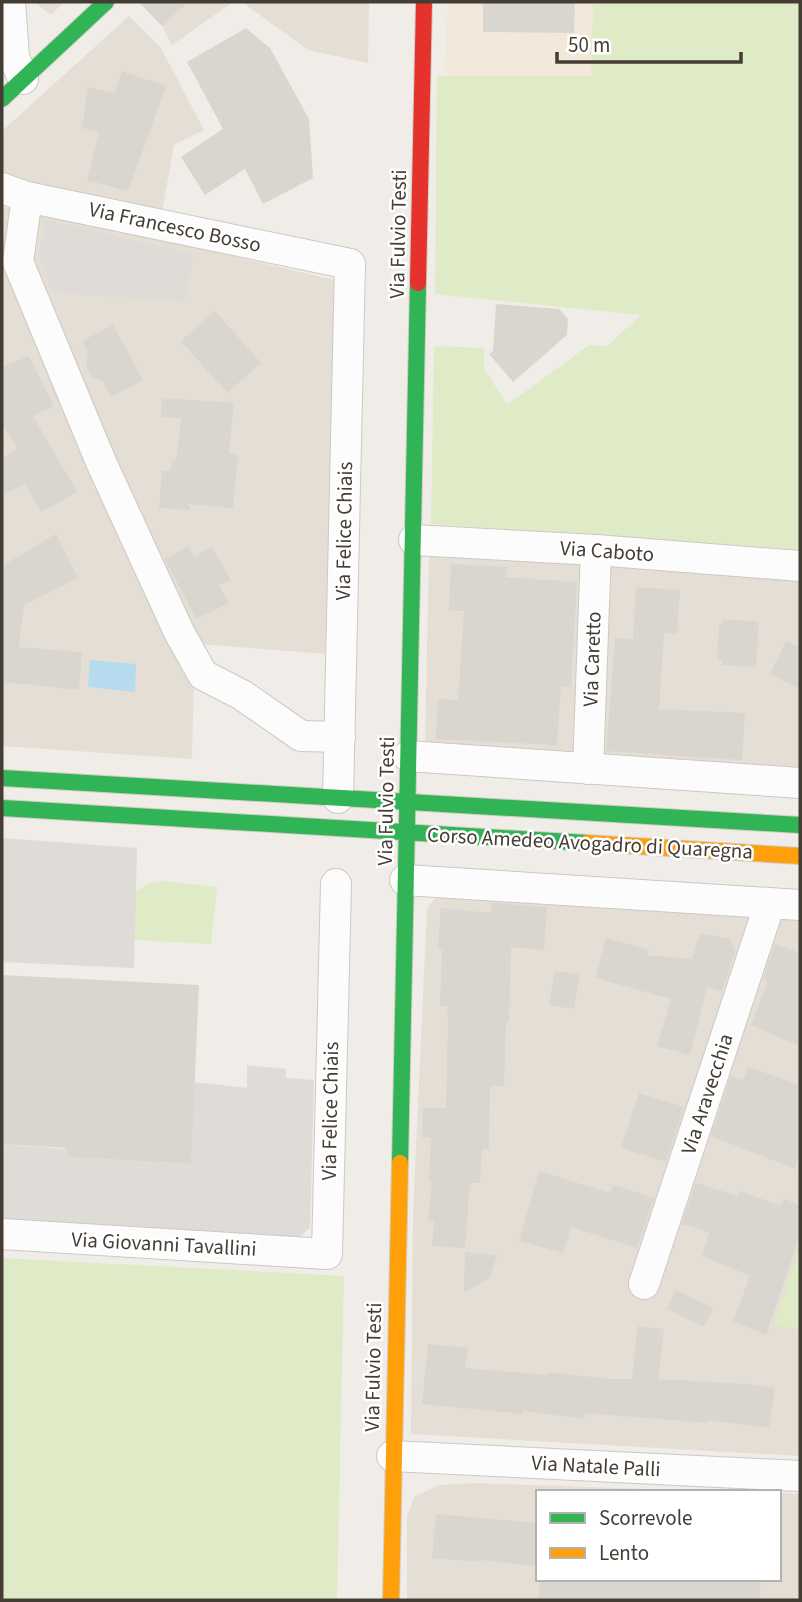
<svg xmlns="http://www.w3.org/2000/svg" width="802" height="1602" font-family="'Source Sans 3',sans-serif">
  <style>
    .residential { fill: #e4ded5 }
    .commercial { fill: #f3e8da }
    .green { fill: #deebc6 }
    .parking { fill: #dfdcd8 }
    .water { fill: #b6dbef }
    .building { fill: #d9d6d0 }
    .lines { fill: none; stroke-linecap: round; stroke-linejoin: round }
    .street-casing { stroke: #ccc9c4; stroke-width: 32 }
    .fast-casing { stroke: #d1cbc0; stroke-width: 18 }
    .slow-casing { stroke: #d1cbc0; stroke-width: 18 }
    .jam-casing { stroke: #d1cbc0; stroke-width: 18 }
    .street { stroke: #fdfcfc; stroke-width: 30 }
    .fast { stroke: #30b455; stroke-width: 16 }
    .slow { stroke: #ff9f0a; stroke-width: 16 }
    .jam { stroke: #e5322d; stroke-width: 16 }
    .labels { text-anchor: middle; stroke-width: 5; stroke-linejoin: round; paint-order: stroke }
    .street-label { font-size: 21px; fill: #453d34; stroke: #fff }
  </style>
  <rect width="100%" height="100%" fill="#f0ede8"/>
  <!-- residential -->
  <path class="residential" d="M 34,2 L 64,2 L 51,15 Z
    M 146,2 L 233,2 L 172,45 L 162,26 L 142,5 Z
    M 242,2 L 369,2 L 368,63 L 308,50 Z
    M 129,16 L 161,48 L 204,130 L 174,145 L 162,212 L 2,176 L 2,131 Z
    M 2,206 L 15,210 L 8,263 L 194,674 L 192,759 L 2,746 Z
    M 35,209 L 338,281 L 325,654 L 199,644 L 119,466 L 36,273 L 28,245 Z
    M 429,554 L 588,563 L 579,757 L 425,746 Z
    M 608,564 L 800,576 L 800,769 L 602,757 Z
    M 436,896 L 800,917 L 800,1456 L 411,1434 L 413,1212 L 427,909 Z
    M 475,1483 L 732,1492 L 538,1492 L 538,1579 L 779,1579 L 779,1493 L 800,1494 L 800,1600 L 407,1600 L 407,1518 L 414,1497 L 439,1485 Z"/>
  <!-- commercial -->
  <path class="commercial" d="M 447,2 L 593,2 L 591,76 L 445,76 Z"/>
  <!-- green -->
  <path class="green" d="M 593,2 L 800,2 L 800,550 L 431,524 L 434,346 L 484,348 L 484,368 L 507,405 L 589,345 L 607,346 L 641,315 L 435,294 L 437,76 L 591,76 Z
    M 163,881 L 217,887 L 211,944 L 134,940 L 131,896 L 147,884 Z
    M 800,1249 L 800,1329 L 773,1326 Z
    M 2,1258 L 344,1276 L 337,1600 L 2,1600 Z"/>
  <!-- parking -->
  <path class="parking" d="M 46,220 L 194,254 L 185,302 L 51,292 L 39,255 Z
    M 2,838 L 137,848 L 134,968 L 2,962 Z
    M 247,1065 L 286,1069 L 286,1078 L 314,1080 L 310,1228 L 296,1239 L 82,1224 L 2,1223 L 2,1144 L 66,1149 L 68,1157 L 190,1164 L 194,1082 L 247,1088 Z"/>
  <!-- water -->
  <path class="water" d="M 90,660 L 136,664 L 135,692 L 88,687 Z"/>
  <!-- building -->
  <path class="building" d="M 139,2 L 188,2 L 162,26 Z
    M 483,2 L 575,2 L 574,33 L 483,32 Z
    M 246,28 L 270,48 L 309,119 L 313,178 L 263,204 L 245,169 L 205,195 L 181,157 L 223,129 L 187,62 Z
    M 122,71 L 166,86 L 128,191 L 87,180 L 99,132 L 82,128 L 88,87 L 115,93 Z
    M 496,304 L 559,309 L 568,319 L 567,335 L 513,382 L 489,354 L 493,351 Z
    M 215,311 L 261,363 L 227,393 L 181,341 Z
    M 113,325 L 143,380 L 111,397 L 103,381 L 93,378 L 88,371 L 86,362 L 88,353 L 82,341 Z
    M 29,356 L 54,406 L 33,416 L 77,492 L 41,512 L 25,484 L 2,495 L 2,458 L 18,449 L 2,424 L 2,367 Z
    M 162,398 L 234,403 L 229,454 L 238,454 L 233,508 L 187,504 L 191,510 L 159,508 L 162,470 L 171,471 L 172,460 L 176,461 L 181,418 L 161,417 Z
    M 56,534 L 78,578 L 24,605 L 19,647 L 82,652 L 79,690 L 15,683 L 2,684 L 2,566 Z
    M 188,546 L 194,557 L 212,547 L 231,580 L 219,585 L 229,603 L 196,619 L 165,559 Z
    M 451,564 L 507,567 L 506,577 L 577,582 L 571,687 L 561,686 L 557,745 L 436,739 L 438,699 L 458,700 L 464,611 L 449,611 Z
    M 636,587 L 680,590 L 677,634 L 664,633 L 659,709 L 745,713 L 742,760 L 606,751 L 615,638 L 633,639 Z
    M 723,620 L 759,621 L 756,667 L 722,665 L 722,660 L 717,660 L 719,625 L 723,625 Z
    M 786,641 L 800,648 L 800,689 L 770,674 Z
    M 491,903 L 547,907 L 544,950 L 511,947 L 509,1022 L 506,1022 L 504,1086 L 490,1086 L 489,1149 L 482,1149 L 480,1183 L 470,1183 L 465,1248 L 432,1246 L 434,1221 L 428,1220 L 432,1182 L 429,1182 L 431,1138 L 422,1137 L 423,1108 L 446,1108 L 448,1020 L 447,1006 L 440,1006 L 442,950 L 438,949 L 441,908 L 491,913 Z
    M 700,933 L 730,939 L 735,952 L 722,991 L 707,987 L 690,1055 L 657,1046 L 671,999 L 595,978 L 606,938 L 649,950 L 647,955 L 692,959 Z
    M 775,944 L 800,953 L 800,1046 L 751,1025 L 768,981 L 763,979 Z
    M 555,971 L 580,975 L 574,1009 L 549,1005 Z
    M 2,975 L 199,985 L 191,1164 L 68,1157 L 66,1148 L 2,1144 Z
    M 748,1067 L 800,1085 L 800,1152 L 795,1169 L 711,1136 L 731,1076 L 743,1080 Z
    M 639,1093 L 684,1107 L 666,1162 L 621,1148 Z
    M 539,1171 L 610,1193 L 613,1185 L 654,1198 L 637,1248 L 571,1227 L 563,1253 L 519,1241 Z
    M 696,1183 L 738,1196 L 740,1191 L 781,1206 L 784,1199 L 800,1205 L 800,1235 L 766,1335 L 733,1321 L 750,1276 L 702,1256 L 709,1232 L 682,1224 Z
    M 465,1252 L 497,1255 L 490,1278 L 464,1292 Z
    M 676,1290 L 713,1308 L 704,1327 L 667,1309 Z
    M 638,1326 L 664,1329 L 658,1379 L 748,1384 L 775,1388 L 769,1428 L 707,1420 L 707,1423 L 585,1413 L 584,1419 L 523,1411 L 522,1414 L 422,1404 L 428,1344 L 468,1348 L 465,1368 L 549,1375 L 549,1372 L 609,1379 L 632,1379 Z
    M 436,1514 L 538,1523 L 535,1566 L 479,1560 L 479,1562 L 432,1558 Z
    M 540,1579 L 761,1579 L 759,1600 L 538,1600 Z"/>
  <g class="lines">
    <defs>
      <path id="street" d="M 10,2 L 14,57 L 23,79
        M 2,188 L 27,197 L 350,264 L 338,798
        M 27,197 L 18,262 L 101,462 L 179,632 L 203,675 L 242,695 L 301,736 L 340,737
        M 414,540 L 596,550 L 800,566
        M 408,756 L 800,783
        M 588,769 L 596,550
        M 405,880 L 800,905
        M 2,1234 L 327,1254 L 336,884
        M 644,1284 L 770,903
        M 392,1456 L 800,1476"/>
      <path id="fast" d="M 2,99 L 106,2
        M 2,778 L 800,825
        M 2,808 L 587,843
        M 400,1163 L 418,283"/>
      <path id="slow" d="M 587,843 L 800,856
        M 391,1600 L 400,1163"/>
      <path id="jam" d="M 418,283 L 424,2"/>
    </defs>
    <!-- street casing -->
    <use href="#street" class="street-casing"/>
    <!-- fast casing -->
    <use href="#fast" class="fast-casing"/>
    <!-- slow casing -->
    <use href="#slow" class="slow-casing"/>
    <!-- jam casing -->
    <use href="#jam" class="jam-casing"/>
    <!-- street -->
    <use href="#street" class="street"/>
    <!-- fast -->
    <use href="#fast" class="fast"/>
    <!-- slow -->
    <use href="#slow" class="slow"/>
    <!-- jam -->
    <use href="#jam" class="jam"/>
  </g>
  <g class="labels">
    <!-- street labels -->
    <g class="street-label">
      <text transform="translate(175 227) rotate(12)" y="7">Via Francesco Bosso</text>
      <text transform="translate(398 234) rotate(-89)" y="7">Via Fulvio Testi</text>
      <text transform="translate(344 531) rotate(-89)" y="7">Via Felice Chiais</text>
      <text transform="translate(607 551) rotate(4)" y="7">Via Caboto</text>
      <text transform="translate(592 659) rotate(-88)" y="7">Via Caretto</text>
      <text transform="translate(386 801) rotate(-89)" y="7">Via Fulvio Testi</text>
      <text transform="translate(590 843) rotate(3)" y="7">Corso Amedeo Avogadro di Quaregna</text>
      <text transform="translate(707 1094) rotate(-72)" y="7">Via Aravecchia</text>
      <text transform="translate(330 1111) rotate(-89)" y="7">Via Felice Chiais</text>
      <text transform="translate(164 1244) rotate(3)" y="7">Via Giovanni Tavallini</text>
      <text transform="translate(373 1367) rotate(-89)" y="7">Via Fulvio Testi</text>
      <text transform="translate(596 1466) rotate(3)" y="7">Via Natale Palli</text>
    </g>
  </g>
  <!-- border -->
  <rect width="802" height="1602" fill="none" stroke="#453d34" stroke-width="7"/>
  <!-- legend -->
  <rect x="536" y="1490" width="245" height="91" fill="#ffffff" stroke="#b5b1ae" stroke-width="2"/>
  <rect x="550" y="1513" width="35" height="10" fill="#30b455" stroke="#b5b1ae" stroke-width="2"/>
  <text x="599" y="1525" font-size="21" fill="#453d34">Scorrevole</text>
  <rect x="550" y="1548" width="35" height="10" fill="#ff9f0a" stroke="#b5b1ae" stroke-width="2"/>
  <text x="599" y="1560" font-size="21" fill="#453d34">Lento</text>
  <!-- scale -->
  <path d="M557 52v10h184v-10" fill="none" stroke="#453d34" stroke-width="3.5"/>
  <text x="568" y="52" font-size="21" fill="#453d34" stroke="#ffffff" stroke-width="5" paint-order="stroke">50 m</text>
</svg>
